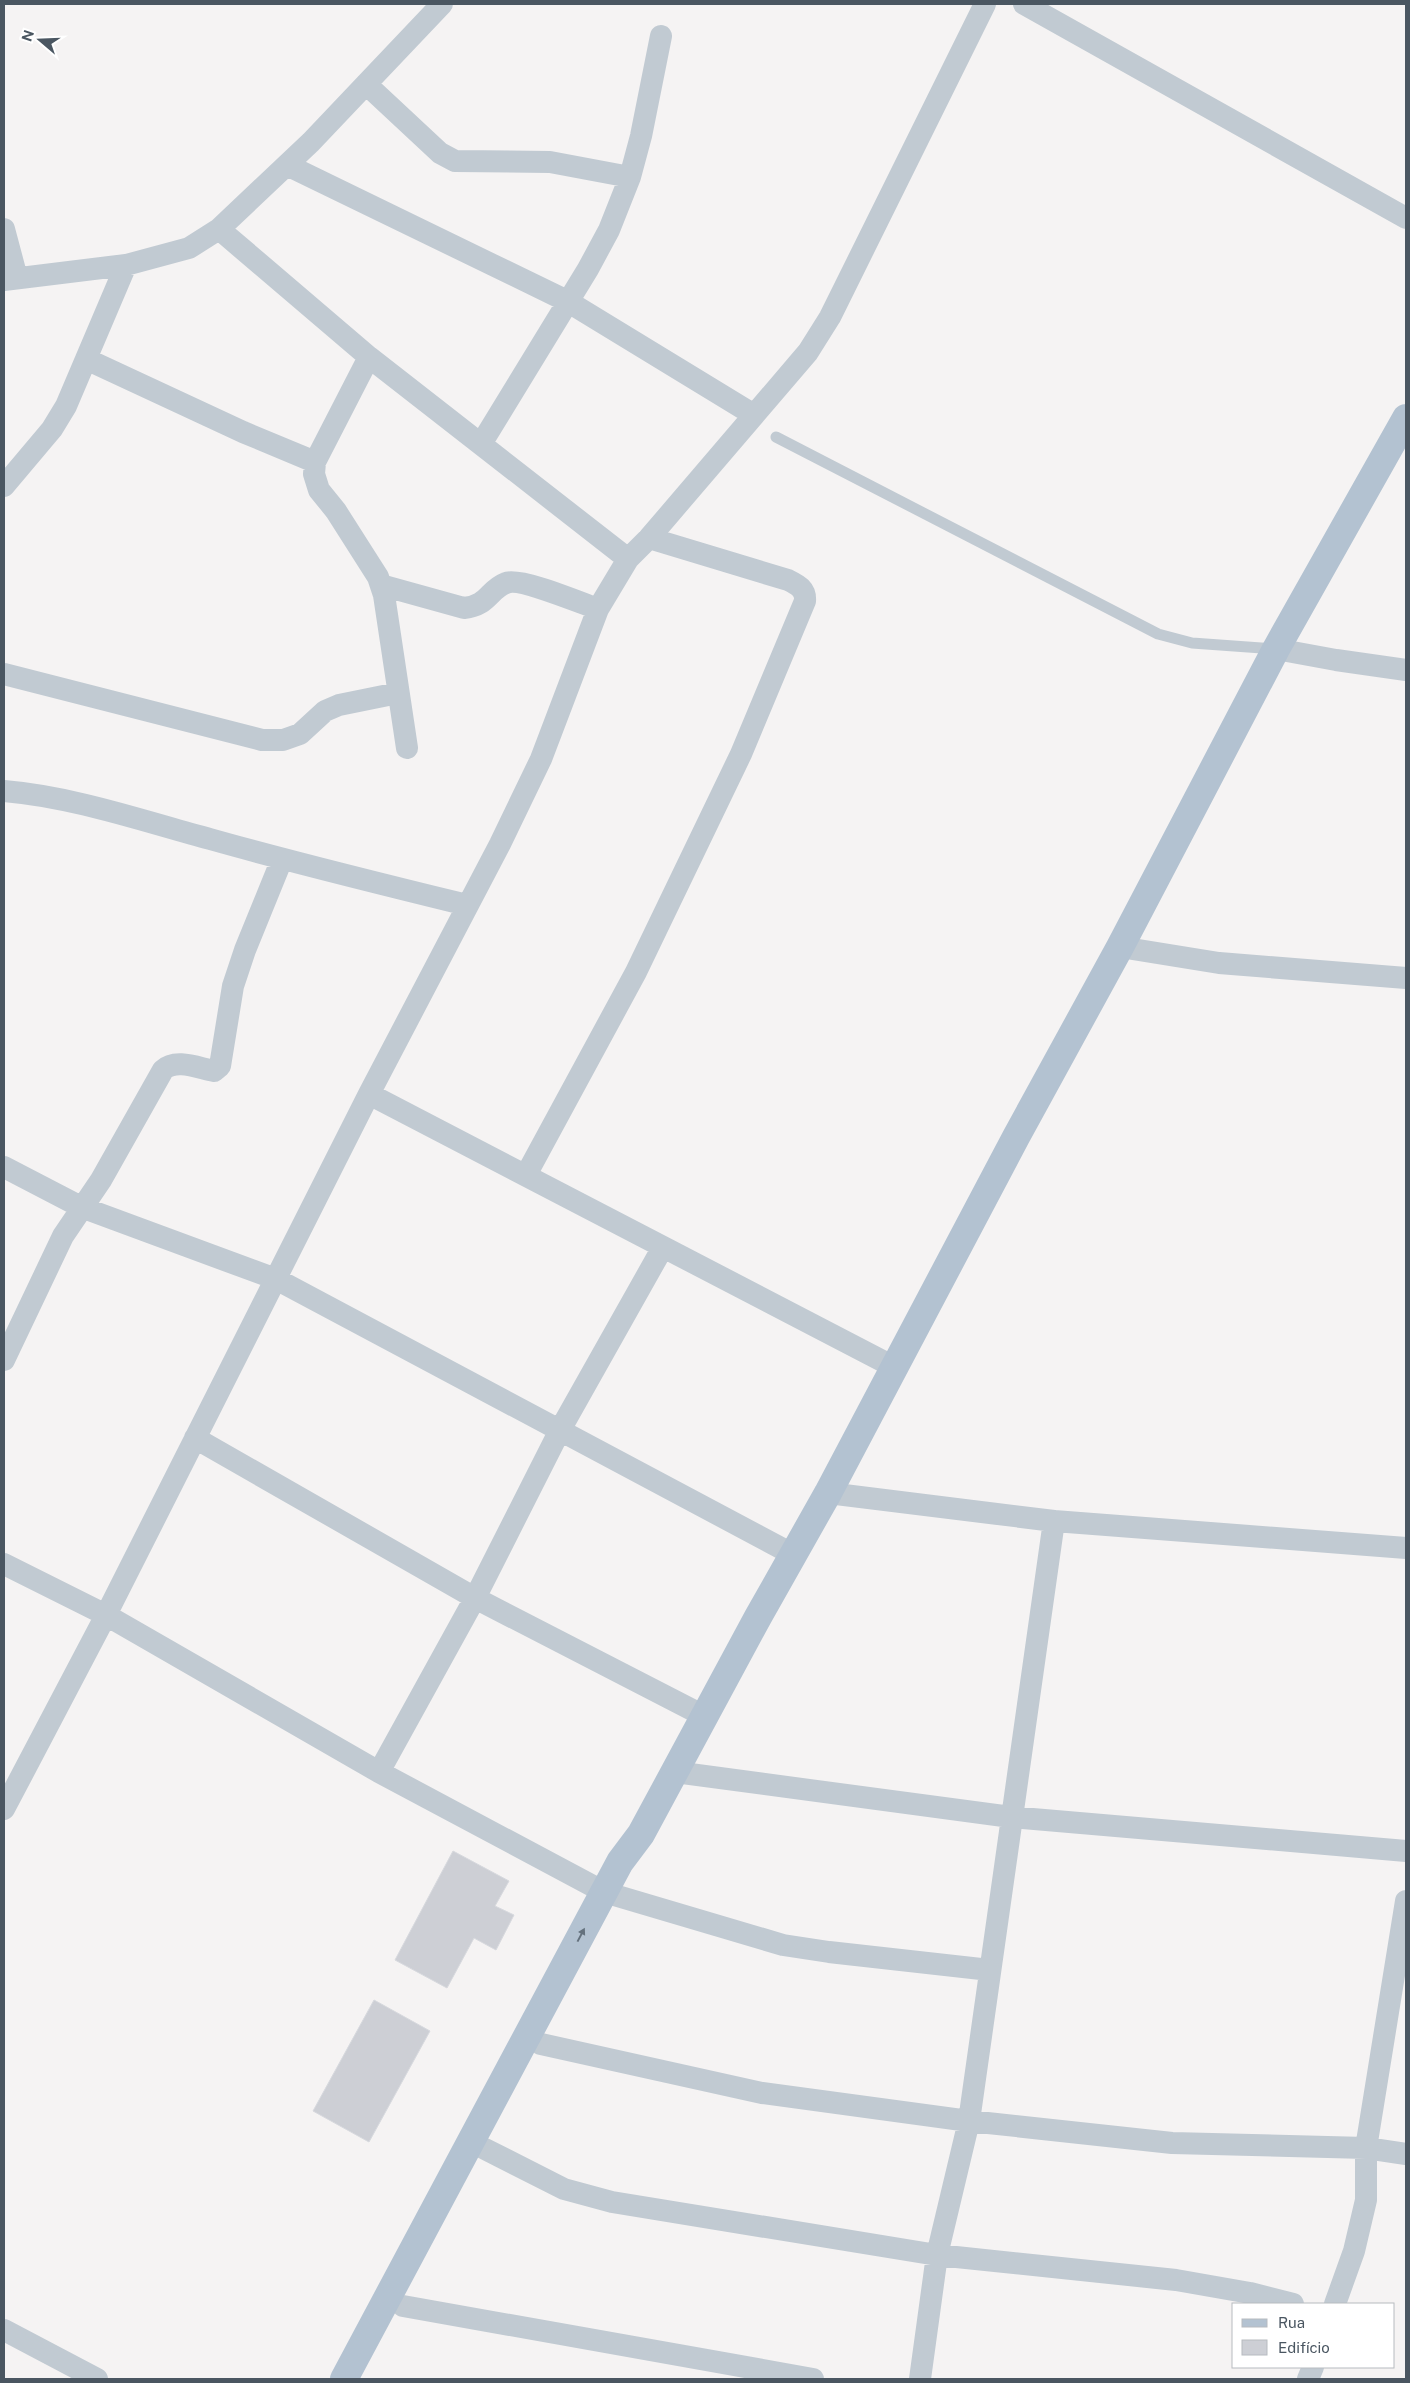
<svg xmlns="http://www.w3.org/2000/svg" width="1410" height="2383" font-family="'Public Sans',sans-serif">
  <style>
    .building { fill: #cdcfd5; stroke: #d7d9de }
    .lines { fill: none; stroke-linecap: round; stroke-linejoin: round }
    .lane { stroke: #c1cad2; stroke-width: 11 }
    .street { stroke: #c1cad2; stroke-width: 22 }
    .primary { stroke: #b3c2d1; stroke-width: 28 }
    .oneway { fill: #64717d }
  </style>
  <rect width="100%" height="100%" fill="#f5f3f3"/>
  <!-- building -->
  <path class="building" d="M 453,1851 L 509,1881 L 495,1906 L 514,1915 L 496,1950 L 474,1938 L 447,1988 L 395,1960 Z
    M 374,2000 L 430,2031 L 369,2142 L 313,2111 Z"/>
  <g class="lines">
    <!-- lane -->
    <path class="lane" d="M 776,437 L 1158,634 L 1192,643 L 1275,649"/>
    <!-- street -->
    <path class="street" d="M 1024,4 L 1406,218
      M 366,84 L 440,153 L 455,161 L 550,162 L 630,177
      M 287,165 L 567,301 L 754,415
      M 4,229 L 17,278
      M 219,229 L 369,357 L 628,559
      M 4,280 L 126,265 L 189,248 L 219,229 L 311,142 L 442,4
      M 369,357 L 315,462 L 314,474 L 319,490 L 336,511 L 378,577 L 384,595 L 407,748
      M 86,359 L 243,432 L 315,462
      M 481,444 L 588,269 L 609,230 L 630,177 L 641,136 L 661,36
      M 4,486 L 52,429 L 66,406 L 126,265
      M 381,585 L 464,608 C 489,605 488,590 506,583 C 519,577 581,603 598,609
      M 1276,649 L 1336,660 L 1406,670
      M 4,674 L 262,740 L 283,740 L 300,734 L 325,711 L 339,705 L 398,693
      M 4,791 C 74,797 143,821 210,839 C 295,863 381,884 467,905
      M 1120,947 L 1219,963 L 1406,978
      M 369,1094 L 894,1367
      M 4,1167 L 81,1207 L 276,1279 L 794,1555
      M 526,1175 L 636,972 L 741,754 L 805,601 C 806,589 798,585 788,580 L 649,538
      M 4,1360 L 63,1236 L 101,1180 L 163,1070 C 176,1058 198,1068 214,1071 L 220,1066 L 233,986 L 245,950 L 282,859
      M 195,1438 L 475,1598 L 706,1717
      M 828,1493 L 1054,1521 L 1406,1548
      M 4,1564 L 106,1615 L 379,1772 L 604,1892 L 783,1945 L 829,1952 L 990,1970
      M 379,1772 L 475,1598 L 560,1430 L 663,1247
      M 675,1772 L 1011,1817 L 1406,1851
      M 4,1809 L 106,1615 L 369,1094 L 500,844 L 541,759 L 598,609 L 628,559 L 649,538 L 808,352 L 830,317 L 985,4
      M 541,2044 L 762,2093 L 969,2121 L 1172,2143 L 1366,2148 L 1406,2154
      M 485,2149 L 564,2189 L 612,2202 L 937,2255 L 1176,2280 L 1250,2293 L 1293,2304
      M 1335,2304 L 1354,2251 L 1366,2200 L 1366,2148 L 1406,1901
      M 403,2306 L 813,2379
      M 4,2330 L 97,2379
      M 920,2379 L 937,2255 L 969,2121 L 1054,1521
      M 1308,2379 L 1313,2367"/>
    <!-- primary -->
    <path class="primary" d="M 344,2379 L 604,1892 L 620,1862 L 641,1834 L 758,1617 L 828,1493 L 1016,1137 L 1120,947 L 1276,649 L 1406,418"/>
  </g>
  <!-- one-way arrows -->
  <defs><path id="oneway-solid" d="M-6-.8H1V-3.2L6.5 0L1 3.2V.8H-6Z" transform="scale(1.25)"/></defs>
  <use class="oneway" href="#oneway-solid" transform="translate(581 1935) rotate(-62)"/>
  <!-- border -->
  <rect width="1410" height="2383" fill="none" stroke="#4a5661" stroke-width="10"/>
  <!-- legend -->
  <rect x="1232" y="2303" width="162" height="65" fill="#ffffff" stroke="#b7bbc0"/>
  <rect x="1242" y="2319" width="25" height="8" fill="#b3c2d1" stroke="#b7bbc0"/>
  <text x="1278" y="2328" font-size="15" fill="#4a5661">Rua</text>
  <rect x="1242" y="2340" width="25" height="15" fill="#cdcfd5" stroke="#b7bbc0"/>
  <text x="1278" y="2353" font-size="15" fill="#4a5661">Edifício</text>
  <!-- north arrow -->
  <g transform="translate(40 40) rotate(289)" stroke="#ffffff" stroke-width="4" paint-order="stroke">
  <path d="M0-4L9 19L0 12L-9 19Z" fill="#4a5661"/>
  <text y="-8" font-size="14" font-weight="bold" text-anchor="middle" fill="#4a5661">N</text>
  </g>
</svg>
